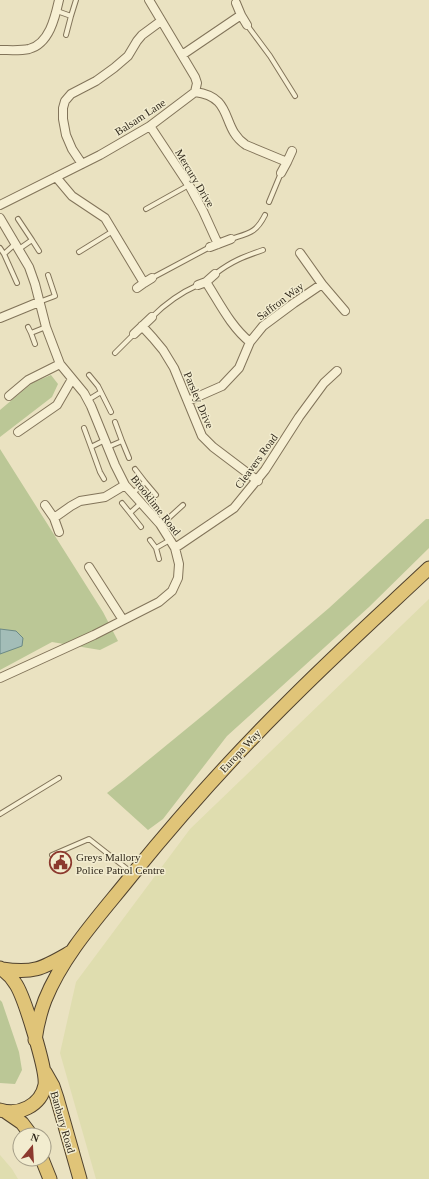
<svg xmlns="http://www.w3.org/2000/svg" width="429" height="1179" font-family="'Times New Roman',serif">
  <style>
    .farmland { fill: #dfddaf }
    .green { fill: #bbc796 }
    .water { fill: #a3bdb8; stroke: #6b8985 }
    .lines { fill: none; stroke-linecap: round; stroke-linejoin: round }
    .service-casing { stroke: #82745a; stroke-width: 6 }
    .minor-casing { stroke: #82745a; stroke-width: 10 }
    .trunk-casing { stroke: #50422e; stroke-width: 15 }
    .service { stroke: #f6efd3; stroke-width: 4 }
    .minor { stroke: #f6efd3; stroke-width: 8 }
    .trunk { stroke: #e0c478; stroke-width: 13 }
    .labels { text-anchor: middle; stroke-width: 3; stroke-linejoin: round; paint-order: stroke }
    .street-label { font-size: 11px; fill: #322a1d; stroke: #f2eccf }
    .poi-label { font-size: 11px; fill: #322a1d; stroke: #f2eccf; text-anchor: start }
  </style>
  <rect width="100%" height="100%" fill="#eae2c1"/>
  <!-- farmland -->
  <path class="farmland" d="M 429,599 L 429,1179 L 96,1179 L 60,1053 L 76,982 L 190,829 Z
    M 0,1155 L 12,1169 L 18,1179 L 0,1179 Z"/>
  <!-- green -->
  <path class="green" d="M 51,375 L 58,384 L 52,397 L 0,437 L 0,410 L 32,383 Z
    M 0,449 L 103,612 L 118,641 L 100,650 L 52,642 L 0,670 Z
    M 426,519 L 429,519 L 429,548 L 369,607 L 227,736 L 163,819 L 148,830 L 107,793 L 124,780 L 207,712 L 329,608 Z
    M 0,1000 L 2,1002 L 19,1052 L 22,1070 L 15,1084 L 0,1083 Z"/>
  <!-- water -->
  <path class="water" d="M 0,629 L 16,631 L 23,638 L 22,646 L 0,654 Z"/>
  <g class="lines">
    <defs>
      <path id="service" d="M 57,11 L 71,16 L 66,35
        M 71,16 L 76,0
        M 247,25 L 270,56 L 295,96
        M 269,202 L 281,173
        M 146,209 L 189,185
        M 18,219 L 32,240 L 19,249
        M 231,239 C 249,233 256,233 265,215
        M 32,240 L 39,251
        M 0,248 L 4,254 L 15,244
        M 79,252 L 113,231
        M 4,254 L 17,283
        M 215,274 C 232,261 243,257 263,250
        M 152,278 L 210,247
        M 39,302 L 55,296 L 48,275
        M 152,317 C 166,303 180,293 198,285
        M 28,327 L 31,333
        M 35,344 L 31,333 L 46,327
        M 115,353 L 134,334
        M 101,392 L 111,412
        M 88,400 L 101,392 L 98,386 L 89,375
        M 84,428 L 91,447
        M 122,441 L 129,458
        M 108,447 L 122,441 L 115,422
        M 104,479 L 100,472 L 91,447 L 105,440
        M 145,482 L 156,495
        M 133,493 L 145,482 L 135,469
        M 122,503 L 130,513 L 141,503
        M 130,513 L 141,527
        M 161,525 L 183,505
        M 150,540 L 156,548
        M 159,559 L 156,548 L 170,540
        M 0,814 L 59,778
        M 52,855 L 89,839 L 131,872"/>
      <path id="minor" d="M 241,15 L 247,25
        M 0,50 C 9,50 20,51 29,49 C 49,44 55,18 59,0
        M 182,55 L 241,15 L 236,3
        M 195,92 C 235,97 220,128 246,145 L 287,162 L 281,173
        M 150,126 L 189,185 L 203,211 L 218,244
        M 287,162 L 292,151
        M 82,164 L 72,149 L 66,135 L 63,119 L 63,108 L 65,101 L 71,94 L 96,81 L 114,68 L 128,56 L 137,41 L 142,35 L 161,21
        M 56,177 L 72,196 L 105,218 L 144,283
        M 0,205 L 100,155 L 150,126 L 195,92 L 197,83 L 195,77 L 149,0
        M 0,218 L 29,267 L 35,284 L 46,327 L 60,364 L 84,393 L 91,406 L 115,465 L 125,485 L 160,524 L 175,548 L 179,564 L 178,578 L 172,591 L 159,602 L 94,635 L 0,678
        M 210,247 L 231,239
        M 206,282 C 219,302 231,327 250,342
        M 322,284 L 345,311
        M 198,285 L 206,282 L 215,274
        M 137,288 L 144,283 L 152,278
        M 0,318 L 39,302
        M 142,326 L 153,338 L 163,350 L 174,368 L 202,436 L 213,447 L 258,481
        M 134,334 L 152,317
        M 9,396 L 28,380 L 60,364
        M 188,401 L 222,386 L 239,368 L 250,342 L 263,326 L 294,303 L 322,284 L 300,253
        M 18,432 L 57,405 L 72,379
        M 45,505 L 54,518 L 71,506 L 80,501 L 105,497 L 125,485
        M 54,518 L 59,532
        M 175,548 L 234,508 L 265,470 L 299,417 L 324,383 L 337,371
        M 89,567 L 123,620"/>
      <path id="trunk" d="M 0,968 C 6,972 11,976 15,983 C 24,995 47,1071 45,1085 C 41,1106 18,1116 0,1110
        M 2,969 C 35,974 43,968 71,952
        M 35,1040 C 37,1026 40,1013 45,1000 C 64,953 101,914 132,875 C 179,817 229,761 282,708 C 329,660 380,614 429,568
        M 45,1072 L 53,1086 L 57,1098 L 80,1179
        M 6,1112 L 22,1123 L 31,1135
        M 42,1159 L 50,1179"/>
    </defs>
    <!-- service casing -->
    <use href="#service" class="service-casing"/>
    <!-- minor casing -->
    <use href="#minor" class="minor-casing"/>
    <!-- trunk casing -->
    <use href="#trunk" class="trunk-casing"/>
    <!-- service -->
    <use href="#service" class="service"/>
    <!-- minor -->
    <use href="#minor" class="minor"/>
    <!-- trunk -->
    <use href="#trunk" class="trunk"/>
  </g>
  <!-- icons -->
  <defs>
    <symbol id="civic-ring" viewBox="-11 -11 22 22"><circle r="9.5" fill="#f2eccf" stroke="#8c392e" stroke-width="1.5"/><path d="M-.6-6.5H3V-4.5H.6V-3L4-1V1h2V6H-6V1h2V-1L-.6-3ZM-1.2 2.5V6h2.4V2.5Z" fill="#8c392e"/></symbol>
  </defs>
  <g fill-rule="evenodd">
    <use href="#civic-ring" x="48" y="850" width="25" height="25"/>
  </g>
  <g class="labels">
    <!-- street labels -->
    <g class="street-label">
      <text transform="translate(140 117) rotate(-33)" y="4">Balsam Lane</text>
      <text transform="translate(195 178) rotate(59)" y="4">Mercury Drive</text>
      <text transform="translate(280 301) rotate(-37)" y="4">Saffron Way</text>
      <text transform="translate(199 400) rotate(67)" y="4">Parsley Drive</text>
      <text transform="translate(256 461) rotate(-54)" y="4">Cleavers Road</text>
      <text transform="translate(156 505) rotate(52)" y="4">Brooklime Road</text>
      <text transform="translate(240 751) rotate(-47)" y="4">Europa Way</text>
      <text transform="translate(63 1122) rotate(74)" y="4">Banbury Road</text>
    </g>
    <!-- poi labels -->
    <g class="poi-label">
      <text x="76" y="861">Greys Mallory<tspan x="76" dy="13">Police Patrol Centre</tspan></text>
    </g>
  </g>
  <!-- north arrow -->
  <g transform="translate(32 1147) rotate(18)"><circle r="19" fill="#f2eccf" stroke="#a59e88"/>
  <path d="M0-3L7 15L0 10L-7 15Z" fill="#8c392e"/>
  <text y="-6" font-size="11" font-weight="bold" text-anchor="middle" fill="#322a1d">N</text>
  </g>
</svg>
